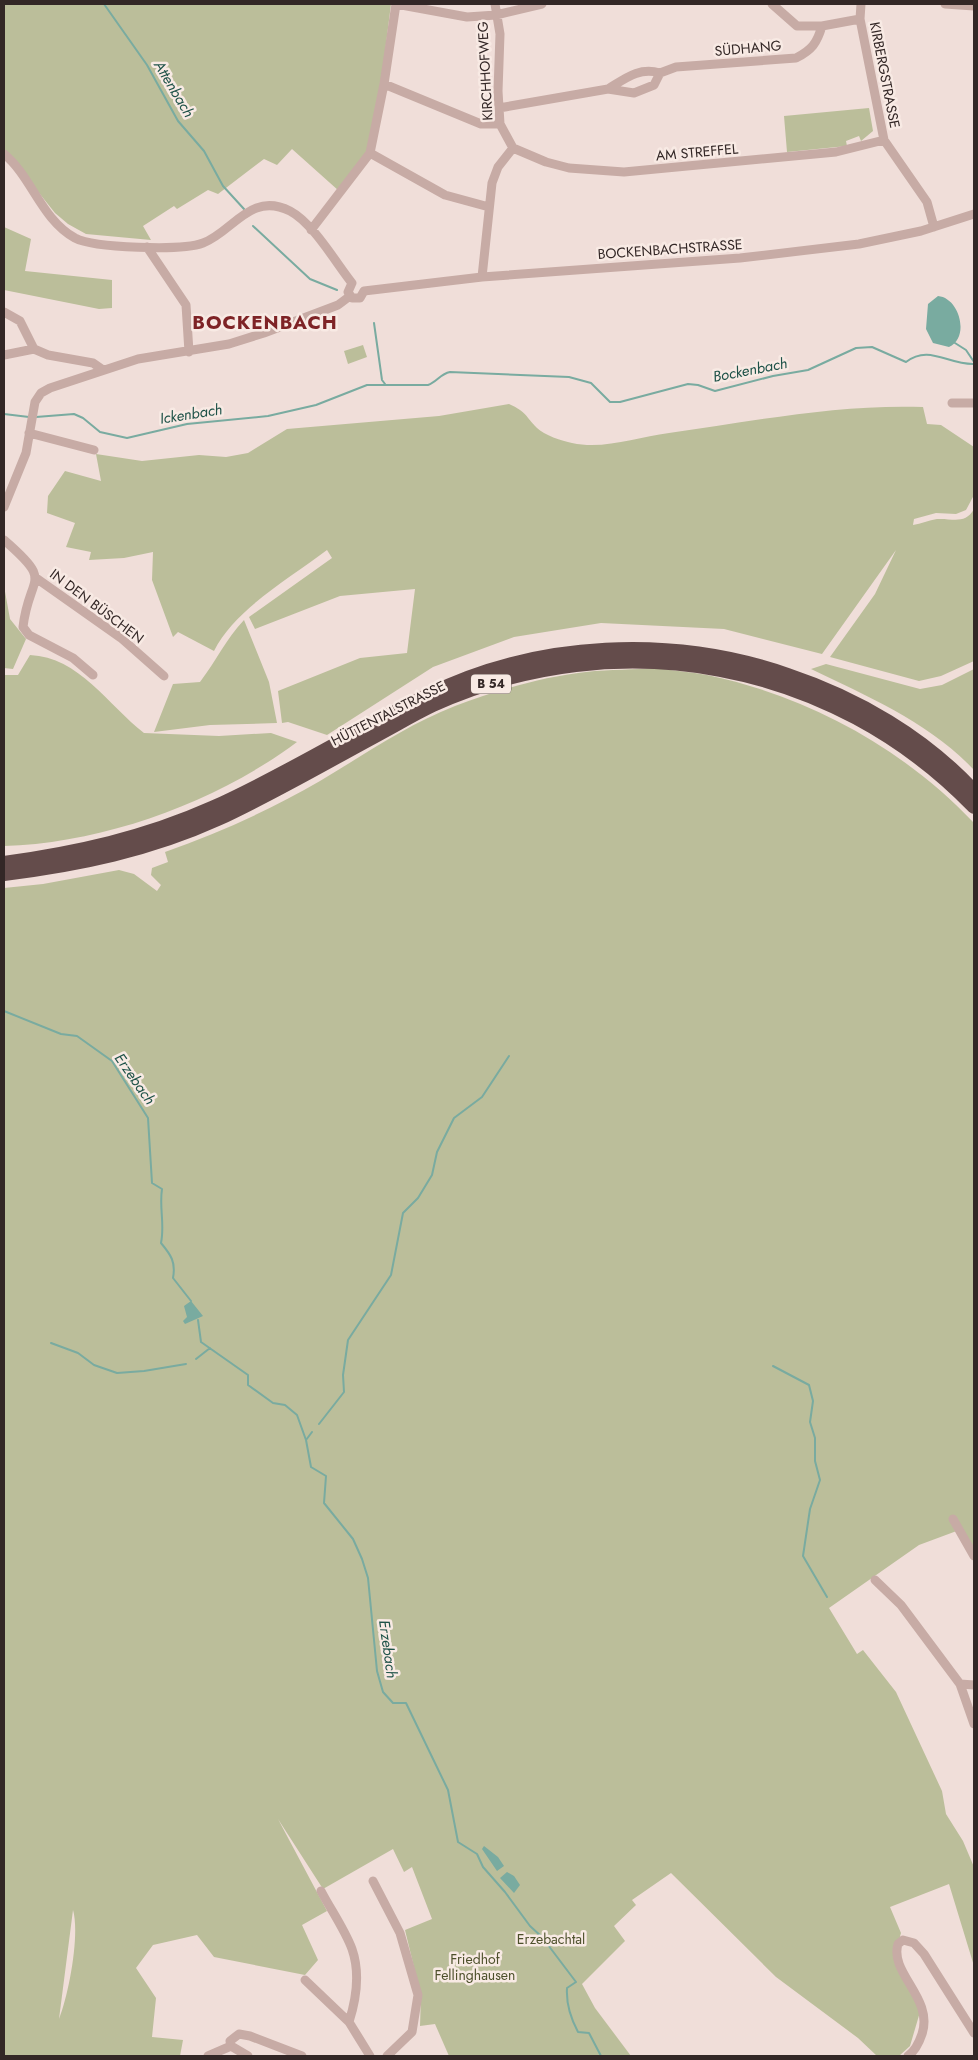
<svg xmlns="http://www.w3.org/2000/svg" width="978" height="2060" font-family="Jost,sans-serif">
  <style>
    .green { fill: #bbbe9a; fill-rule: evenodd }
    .water { fill: #79aba0 }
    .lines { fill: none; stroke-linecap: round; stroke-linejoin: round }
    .stream { stroke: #79aba0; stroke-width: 2 }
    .minor { stroke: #c7aba5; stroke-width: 9 }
    .trunk { stroke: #644c4b; stroke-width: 14 }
    .labels { text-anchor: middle; stroke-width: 5; stroke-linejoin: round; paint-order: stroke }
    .shield { fill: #f8eae4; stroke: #6e625f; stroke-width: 1 }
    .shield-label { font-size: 12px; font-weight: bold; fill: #332726 }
    .street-label { font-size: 14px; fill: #332726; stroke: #f8eae4 }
    .park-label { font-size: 14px; fill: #4d502b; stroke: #f8eae4 }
    .water-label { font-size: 15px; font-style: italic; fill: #1e5248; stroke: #f8eae4 }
    .district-label { font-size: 19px; font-weight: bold; letter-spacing: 1px; fill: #7e2326; stroke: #f8eae4 }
  </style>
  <rect width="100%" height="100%" fill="#f0ded9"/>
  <!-- green -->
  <path class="green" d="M 4,4 L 391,4 L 381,84 L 366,155 L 339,191 L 292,149 L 277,165 L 264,159 L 218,194 L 208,190 L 177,209 L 174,206 L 143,226 L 151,240 L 86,234 L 68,224 L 55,213 L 4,149 Z
    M 869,108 L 873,131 L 861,141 L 859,136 L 846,141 L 847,146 L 787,152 L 784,116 Z
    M 4,227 L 31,239 L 25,271 L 112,280 L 112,308 L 99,309 L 4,290 Z
    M 363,345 L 367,357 L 348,364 L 344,351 Z
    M 509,404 C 527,412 525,416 537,428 C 544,435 562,441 572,443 C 604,450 637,437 669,433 C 753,421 839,404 923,407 L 927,424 L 941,425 L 974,447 L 974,495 L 966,510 L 956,514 L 936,513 L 914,519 L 913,525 C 921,524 929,520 937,519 C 952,518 965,525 974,509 L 974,661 L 941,676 L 919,681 L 830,657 L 875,594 L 896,550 L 822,654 L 724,629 L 601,623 L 514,637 L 433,667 L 327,735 L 288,722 L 282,723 L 278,691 L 360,658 L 407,653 L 415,589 L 340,596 L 255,629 L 249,617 L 332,558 L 327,550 C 289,579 235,609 214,651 L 178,632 L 173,637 L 152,580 L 153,552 L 124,558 L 89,560 L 91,552 L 66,547 L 75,523 L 47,513 L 48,496 L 65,471 L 101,481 L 96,454 L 142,461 L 199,455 L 226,457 L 248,453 L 287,429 L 439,416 Z
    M 4,586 L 10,619 L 26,639 L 13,669 L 4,668 Z
    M 244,620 L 269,682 L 277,723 L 210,725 L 154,732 L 173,684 L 200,682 C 216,661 226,639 244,620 Z
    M 30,655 C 79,657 108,705 144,733 L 219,736 L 271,733 L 297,742 C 217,802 104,843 4,846 L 4,675 L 18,675 Z
    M 826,664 L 920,689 L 942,685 L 974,669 L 974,770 C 930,723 869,697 811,669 Z
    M 658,668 C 674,671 691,672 707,675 C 808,696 903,748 974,823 L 974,1550 L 962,1529 L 919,1545 L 829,1608 L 857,1654 L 863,1650 L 896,1692 L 942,1791 L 946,1814 L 963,1841 L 974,1867 L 974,1966 L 949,1884 L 890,1907 L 901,1933 L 897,1947 L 920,2012 L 910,2046 L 899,2056 L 877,2056 L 858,2038 L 776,1977 L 671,1873 L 632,1900 L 636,1905 L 614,1926 L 625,1941 L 582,1984 L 595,2008 L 631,2056 L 449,2056 L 435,2024 L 420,2026 L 421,1996 L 405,1930 L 432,1919 L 412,1867 L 404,1872 L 393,1849 L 323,1889 L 278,1819 L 327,1911 L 302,1925 L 318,1960 L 305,1975 L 214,1957 L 197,1935 L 153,1945 L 136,1968 L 156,1998 L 152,2037 L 183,2040 L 180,2056 L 4,2056 L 4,888 L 43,884 L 119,870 L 134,874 L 157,891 L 161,885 L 151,875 L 152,868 L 168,862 L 165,852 C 219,833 270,810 320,781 C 364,755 406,725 455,706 C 497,690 542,677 586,672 C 610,669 634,670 658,668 ZM 73,1910 C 80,1934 69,1994 59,2019 Z"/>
  <!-- water -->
  <path class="water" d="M 938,296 C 960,298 970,338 949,347 L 933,343 L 926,329 L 928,304 Z
    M 191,1301 L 203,1316 L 185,1324 L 183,1321 L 187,1317 L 184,1306 Z
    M 484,1846 L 498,1857 L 504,1866 L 497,1871 L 482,1849 Z
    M 507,1872 L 514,1876 L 520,1885 L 514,1893 L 500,1878 Z"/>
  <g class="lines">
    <!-- stream -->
    <path class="stream" d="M 104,4 L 147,65 L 178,121 L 204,151 L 223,186 L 244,209
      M 253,226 L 310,279 L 337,290
      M 374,323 L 382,380 L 385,384
      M 955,343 L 966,350 L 974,362
      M 4,414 L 29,417
      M 36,417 L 74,414 L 83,418 L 100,432 L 127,438 L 187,424 L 268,416 L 316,405 L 367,385 L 428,385 C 437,382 440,374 450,372 L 569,377 L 591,383 L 610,402 L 620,402 L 688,384 L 698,385 L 715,391 L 773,376 L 808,370 L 856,348 L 872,347 L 906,362 C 929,344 948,365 974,364
      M 4,1011 L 61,1034 L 77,1036 L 112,1061 L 148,1118 L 152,1183 L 162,1189 C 159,1208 165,1224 161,1243 C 171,1255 176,1262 173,1278 L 191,1301
      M 198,1320 L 201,1342 L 248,1375 L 248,1385 L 273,1403 L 285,1405 L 297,1415 L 306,1440 L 311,1467 L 326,1476 L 324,1503 L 353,1539 L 362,1559 L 368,1578 L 377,1671 L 383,1692 L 393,1703 L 406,1703 L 448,1790 L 458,1842 L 477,1854 L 483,1867 L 505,1892 L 530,1926 L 542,1937 L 576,1982 L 567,1988 C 566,2004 570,2017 578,2032 L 589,2033 L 601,2056
      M 51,1343 L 78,1353 L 94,1365 L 117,1373 L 144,1371 L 186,1364
      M 196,1359 L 210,1348
      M 773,1366 L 809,1385 L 813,1401 L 810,1422 L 815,1438 L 815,1461 L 820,1480 L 810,1509 L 803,1556 L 827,1597
      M 319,1424 L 344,1392 L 343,1375 L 348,1340 L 391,1275 L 403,1213 L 418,1198 L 432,1175 L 437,1152 L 454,1118 L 482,1097 L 509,1056
      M 306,1440 L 312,1432"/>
    <!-- minor -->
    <path class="minor" d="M 396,4 L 467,17 L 496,15 L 542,4
      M 772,4 L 797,26 L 822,26 L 860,19
      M 861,4 L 860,19 L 884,140 L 927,202 L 934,227
      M 945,4 L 974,6
      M 384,84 L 481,124 L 500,124
      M 608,89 C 626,78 639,67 660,73
      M 499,108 L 608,89 L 634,93 L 654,85 L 660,73 L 676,67 L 796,58 C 812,50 817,43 822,26
      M 513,148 L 546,162 L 569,168 L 624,172 L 836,152 L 884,140
      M 370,153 L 445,195 L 489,207
      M 4,154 C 32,177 41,219 75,238 C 94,248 182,251 203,243 C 233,232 250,191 290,211 C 313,223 336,263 352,283
      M 311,230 L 370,153 L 384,84 L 396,4
      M 147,247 L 186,305 L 189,352
      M 482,277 L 492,183 L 498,167 L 513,148 L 500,124 L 498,91 L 500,34 L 495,4
      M 352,283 L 348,292 L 352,298 L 360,298 L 364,291
      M 364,291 L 482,277 L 740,258 L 859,244 L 921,231 L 974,214
      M 4,312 L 20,321 L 34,349 L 48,355 L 93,363 L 103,370
      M 4,355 L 34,349
      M 952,403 L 974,403
      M 29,433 L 94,450
      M 4,507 L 26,453 L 35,402 L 41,393 L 50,388 L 138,359 L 229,344 L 264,333 L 338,305 L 350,296
      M 4,540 C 55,584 29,574 23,627 L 29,635 L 73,658 L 93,675
      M 36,578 L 121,638 L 164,676
      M 953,1519 L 974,1556
      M 875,1580 L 901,1605 L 960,1684 L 974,1724
      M 960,1684 L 974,1685
      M 373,1881 L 400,1933 L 418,1995 L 412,2032 L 387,2056
      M 321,1891 C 331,1910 345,1930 352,1949 C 360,1972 356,2000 349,2022
      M 305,1980 L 349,2022 L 370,2056
      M 231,2046 L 230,2041 L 239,2034 L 250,2036 L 302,2056
      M 208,2056 L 231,2046 L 248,2056
      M 908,2056 C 915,2051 919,2043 922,2034 C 934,1998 889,1973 898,1944 L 903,1940 L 914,1943 L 924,1954 L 974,2033"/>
    <!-- trunk -->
    <path class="trunk" d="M 4,863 C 76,853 145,838 212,808 C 286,775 355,731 428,695 C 537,641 673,635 788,675 C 857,698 924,737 974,791
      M 4,874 C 78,865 150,850 218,819 C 272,794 325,763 377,735 C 396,725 414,714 433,705 C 618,621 833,661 974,807"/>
  </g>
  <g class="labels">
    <!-- shield labels -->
    <rect class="shield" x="471" y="674.5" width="40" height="19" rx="4"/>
    <g class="shield-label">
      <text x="491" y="688">B 54</text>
    </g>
    <!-- street labels -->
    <g class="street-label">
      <text transform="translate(748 48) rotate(-5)" y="5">SÜDHANG</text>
      <text transform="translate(485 71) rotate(-93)" y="5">KIRCHHOFWEG</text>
      <text transform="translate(885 75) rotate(79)" y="5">KIRBERGSTRASSE</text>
      <text transform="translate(697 152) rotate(-5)" y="5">AM STREFFEL</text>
      <text transform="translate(670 249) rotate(-4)" y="5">BOCKENBACHSTRASSE</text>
      <text transform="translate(97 606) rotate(37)" y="5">IN DEN BÜSCHEN</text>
      <text transform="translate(388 713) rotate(-27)" y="5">HÜTTENTALSTRASSE</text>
    </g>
    <!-- park labels -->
    <g class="park-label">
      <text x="551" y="1944">Erzebachtal</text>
      <text x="475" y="1964">Friedhof<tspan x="475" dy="16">Fellinghausen</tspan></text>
    </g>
    <!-- water labels -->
    <g class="water-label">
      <text transform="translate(174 89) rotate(59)" y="5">Attenbach</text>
      <text transform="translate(750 370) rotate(-11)" y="5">Bockenbach</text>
      <text transform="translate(191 414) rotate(-9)" y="5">Ickenbach</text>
      <text transform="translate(135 1079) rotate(55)" y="5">Erzebach</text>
      <text transform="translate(388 1649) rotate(82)" y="5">Erzebach</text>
    </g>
    <!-- district labels -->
    <g class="district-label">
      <text x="265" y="329">BOCKENBACH</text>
    </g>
  </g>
  <!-- border -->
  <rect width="978" height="2060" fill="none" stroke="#332726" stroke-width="10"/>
</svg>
